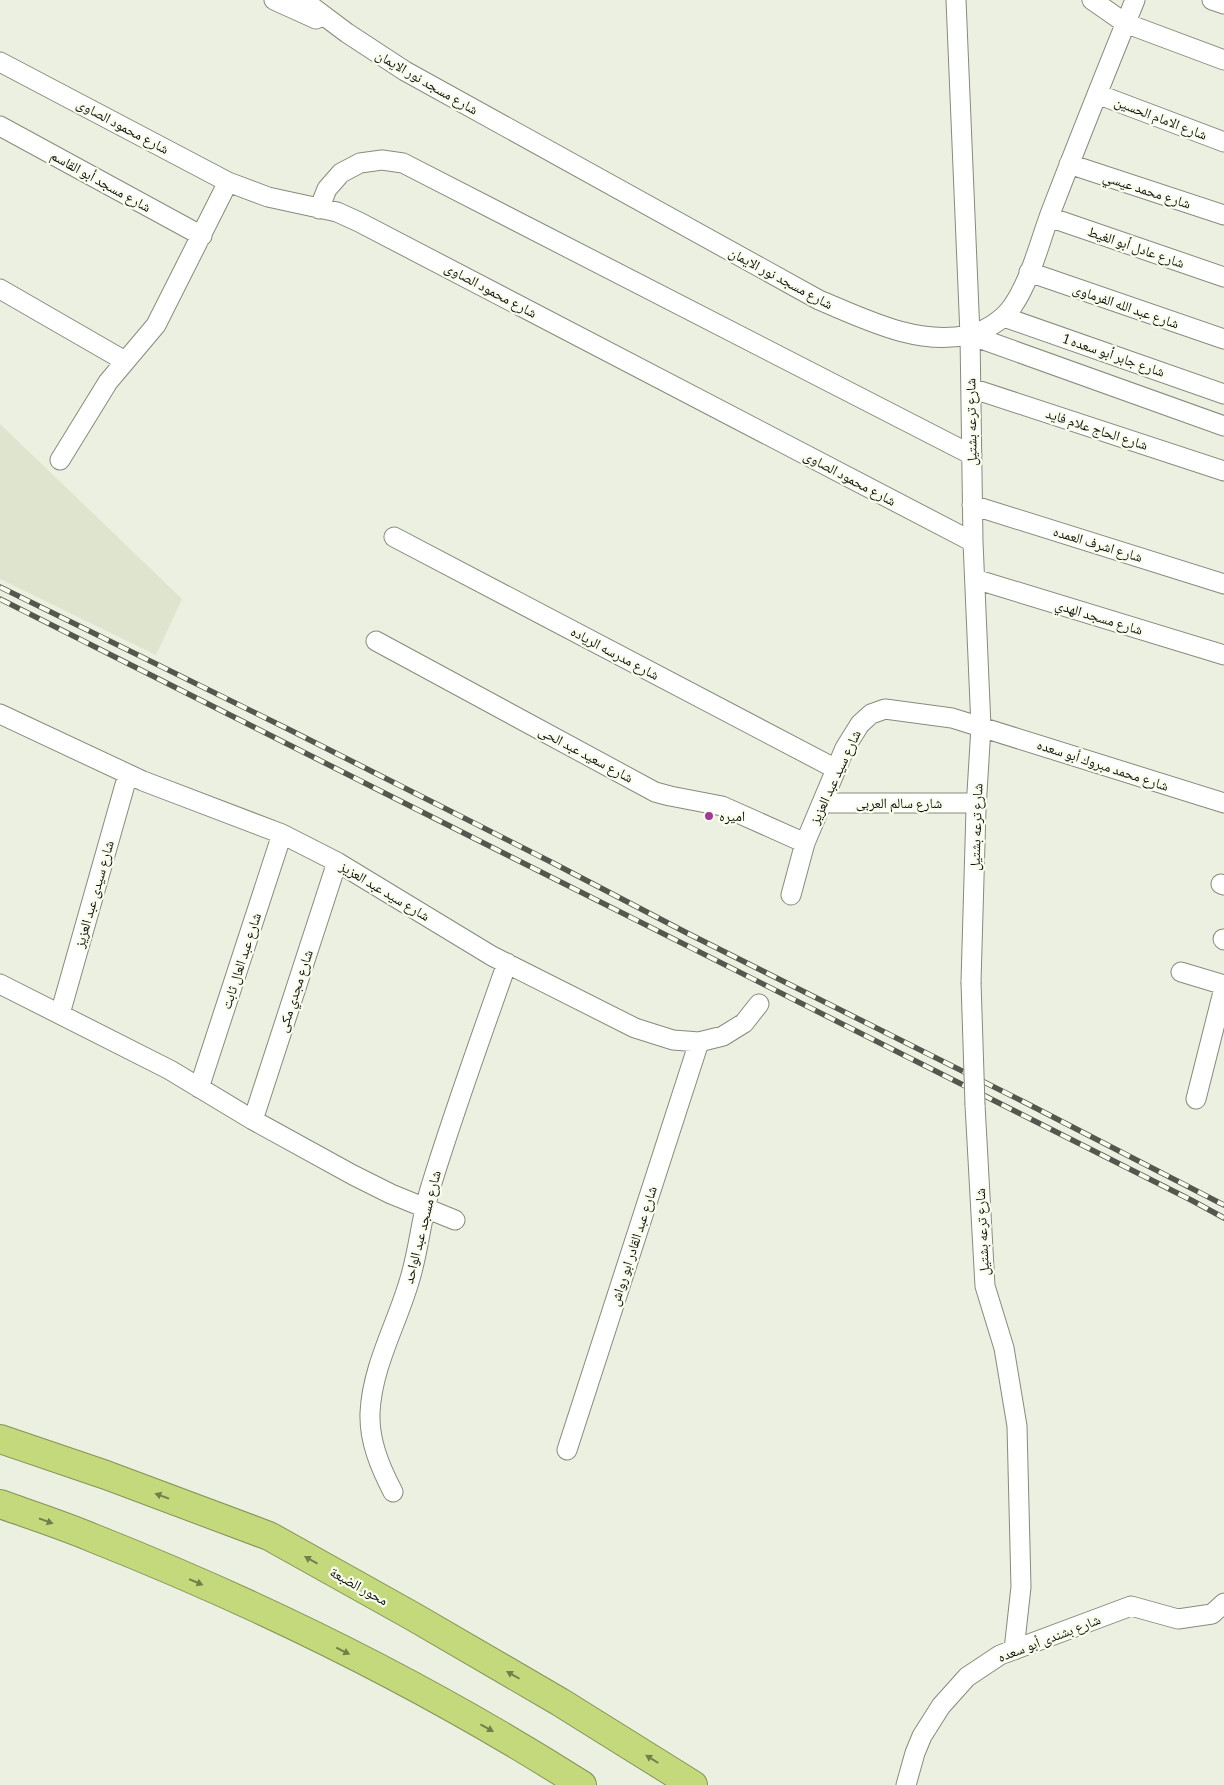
<svg xmlns="http://www.w3.org/2000/svg" width="1224" height="1785" font-family="Bitter,'Noto Naskh Arabic',serif">
  <style>
    .built { fill: #dee4cd }
    .lines { fill: none; stroke-linecap: round; stroke-linejoin: round }
    .minor-casing { stroke: #868b7c; stroke-width: 21 }
    .highway-casing { stroke: #859355; stroke-width: 30 }
    .minor { stroke: #fff; stroke-width: 19 }
    .highway { stroke: #c3d97c; stroke-width: 28 }
    .rail-casing { stroke: #55574f; stroke-width: 5.5 }
    .rail { stroke: #f9fded; stroke-width: 4; stroke-dasharray: 11; stroke-linecap: butt }
    .minor-bridge-casing { stroke: #868b7c; stroke-width: 21; stroke-linecap: butt }
    .minor-bridge { stroke: #fff; stroke-width: 19 }
    .oneway { fill: #737f4a }
    .poi-dot { fill: #a33899; stroke: #f9fded; stroke-width: 2 }
    .labels { text-anchor: middle; stroke-width: 4.5; stroke-linejoin: round; paint-order: stroke }
    .street-label { font-size: 14px; fill: #11120d; stroke: #f9fded }
    .poi-label { font-size: 14px; fill: #11120d; stroke: #f9fded; text-anchor: start }
  </style>
  <rect width="100%" height="100%" fill="#ebf0e0"/>
  <!-- built -->
  <path class="built" d="M 0,424 L 182,599 L 156,655 L 0,579 Z"/>
  <g class="lines">
    <defs>
      <path id="minor" d="M 274,0 L 316,19
        M 303,0 L 347,33 L 405,71 L 819,300 C 865,319 917,346 968,335 C 984,332 1003,320 1012,307 C 1031,280 1040,240 1052,209 C 1079,139 1107,69 1135,0
        M 956,0 L 970,335 L 973,542 L 981,727 L 976,809 L 971,982
        M 1092,0 L 1125,23 L 1224,60
        M 1212,0 L 1224,4
        M 0,62 L 228,182 L 268,197 L 337,212 L 359,222 L 973,542
        M 1097,94 L 1224,142
        M 0,126 L 202,236
        M 1069,164 L 1224,215
        M 319,209 L 327,189 L 341,173 L 360,163 L 382,160 L 403,163 L 972,455
        M 1049,217 L 1224,277
        M 1029,272 L 1224,339
        M 0,289 L 125,361
        M 1004,317 L 1224,394
        M 970,335 L 1224,426
        M 971,388 L 1224,471
        M 60,460 L 108,382 L 156,325 L 228,182
        M 972,505 L 1224,584
        M 394,537 L 836,769
        M 975,579 L 1224,655
        M 376,641 L 655,792 L 670,796 L 722,806 L 805,843
        M 0,714 L 143,781 L 282,834 L 337,862 L 492,956 L 635,1028 L 673,1040 L 699,1042 L 723,1036 L 744,1023 L 759,1004
        M 822,803 L 977,803
        M 1221,884 L 1224,885
        M 791,895 L 805,843 L 845,748 L 860,724 L 871,714 L 885,709 L 952,718 L 1224,803
        M 1223,939 L 1224,940
        M 1181,972 L 1224,985
        M 0,984 L 170,1070 L 253,1120 L 353,1175 L 391,1194 L 455,1220
        M 60,1014 L 128,774
        M 199,1088 L 282,834
        M 1196,1099 L 1224,988
        M 975,1105 L 985,1286 L 1004,1348 L 1017,1426 L 1021,1587 L 1014,1650
        M 253,1120 L 337,862
        M 567,1450 L 699,1042
        M 393,1492 C 380,1467 369,1441 370,1413 C 372,1367 396,1326 409,1282 C 419,1251 421,1217 431,1186 C 454,1111 481,1037 507,963
        M 906,1785 L 915,1753 L 922,1736 L 941,1706 L 967,1677 L 1000,1655 L 1131,1606 L 1178,1619 L 1212,1614 L 1224,1603"/>
      <path id="highway" d="M 0,1439 L 106,1475 L 269,1536 L 414,1617 L 560,1702 L 693,1785
        M 0,1504 C 31,1515 62,1525 93,1538 C 262,1605 428,1687 582,1785"/>
    </defs>
    <!-- minor casing -->
    <use href="#minor" class="minor-casing"/>
    <!-- highway casing -->
    <use href="#highway" class="highway-casing"/>
    <!-- minor -->
    <use href="#minor" class="minor"/>
    <!-- highway -->
    <use href="#highway" class="highway"/>
    <defs>
      <path id="rail" d="M 0,587 L 290,730 L 553,863 L 687,933 L 1024,1102 L 1224,1205
        M 0,599 L 1191,1200 L 1224,1218"/>
    </defs>
    <!-- rail casing -->
    <use href="#rail" class="rail-casing"/>
    <!-- rail -->
    <use href="#rail" class="rail"/>
    <defs>
      <path id="minor-bridge" d="M 971,982 L 975,1105"/>
    </defs>
    <!-- minor-bridge casing -->
    <use href="#minor-bridge" class="minor-bridge-casing"/>
    <!-- minor-bridge -->
    <use href="#minor-bridge" class="minor-bridge"/>
  </g>
  <!-- one-way arrows -->
  <defs><path id="oneway-solid" d="M-6-.8H1V-3.2L6.5 0L1 3.2V.8H-6Z" transform="scale(1.25)"/></defs>
  <g class="oneway">
    <use href="#oneway-solid" transform="translate(162 1496) rotate(-160)"/>
    <use href="#oneway-solid" transform="translate(46 1521) rotate(20)"/>
    <use href="#oneway-solid" transform="translate(311 1560) rotate(-151)"/>
    <use href="#oneway-solid" transform="translate(196 1582) rotate(23)"/>
    <use href="#oneway-solid" transform="translate(343 1651) rotate(26)"/>
    <use href="#oneway-solid" transform="translate(513 1675) rotate(-150)"/>
    <use href="#oneway-solid" transform="translate(487 1728) rotate(29)"/>
    <use href="#oneway-solid" transform="translate(652 1759) rotate(-148)"/>
  </g>
  <!-- markers -->
  <circle class="poi-dot" cx="709" cy="816" r="5"/>
  <g class="labels">
    <!-- street labels -->
    <g class="street-label">
      <text transform="translate(427 82) rotate(30)" y="5">شارع مسجد نور الايمان</text>
      <text transform="translate(1161 118) rotate(21)" y="5">شارع الامام الحسين</text>
      <text transform="translate(123 126) rotate(28)" y="5">شارع محمود الصاوى</text>
      <text transform="translate(101 181) rotate(29)" y="5">شارع مسجد أبو القاسم</text>
      <text transform="translate(1147 190) rotate(18)" y="5">شارع محمد عيسي</text>
      <text transform="translate(1136 247) rotate(19)" y="5">شارع عادل أبو الغيط</text>
      <text transform="translate(781 278) rotate(28)" y="5">شارع مسجد نور الايمان</text>
      <text transform="translate(491 290) rotate(28)" y="5">شارع محمود الصاوى</text>
      <text transform="translate(1126 306) rotate(19)" y="5">شارع عبد الله الفرماوى</text>
      <text transform="translate(1114 355) rotate(19)" y="5">شارع جابر أبو سعده 1</text>
      <text transform="translate(971 422) rotate(-91)" y="5">شارع ترعه بشتيل</text>
      <text transform="translate(1097 429) rotate(18)" y="5">شارع الحاج علام فايد</text>
      <text transform="translate(850 478) rotate(28)" y="5">شارع محمود الصاوى</text>
      <text transform="translate(1098 544) rotate(17)" y="5">شارع اشرف العمده</text>
      <text transform="translate(1099 617) rotate(17)" y="5">شارع مسجد الهدي</text>
      <text transform="translate(615 653) rotate(28)" y="5">شارع مدرسه الرياده</text>
      <text transform="translate(586 754) rotate(28)" y="5">شارع سعيد عبد الحى</text>
      <text transform="translate(1103 765) rotate(18)" y="5">شارع محمد مبروك أبو سعده</text>
      <text transform="translate(835 777) rotate(-65)" y="5">شارع سيد عبد العزيز</text>
      <text x="899" y="808">شارع سالم العربى</text>
      <text transform="translate(976 827) rotate(-88)" y="5">شارع ترعه بشتيل</text>
      <text transform="translate(385 891) rotate(31)" y="5">شارع سيد عبد العزيز</text>
      <text transform="translate(94 894) rotate(-74)" y="5">شارع سيدى عبد العزيز</text>
      <text transform="translate(241 961) rotate(-72)" y="5">شارع عبد العال ثابت</text>
      <text transform="translate(295 991) rotate(-72)" y="5">شارع مجدي مكى</text>
      <text transform="translate(422 1227) rotate(-76)" y="5">شارع مسجد عبد الواحد</text>
      <text transform="translate(982 1232) rotate(-93)" y="5">شارع ترعه بشتيل</text>
      <text transform="translate(633 1246) rotate(-72)" y="5">شارع عبد القادر ابو رواش</text>
      <text transform="translate(359 1586) rotate(29)" y="5">محور الضبعة</text>
      <text transform="translate(1049 1638) rotate(-21)" y="5">شارع بشندى أبو سعده</text>
    </g>
    <!-- poi labels -->
    <g class="poi-label">
      <text x="719" y="821">اميره</text>
    </g>
  </g>
</svg>
